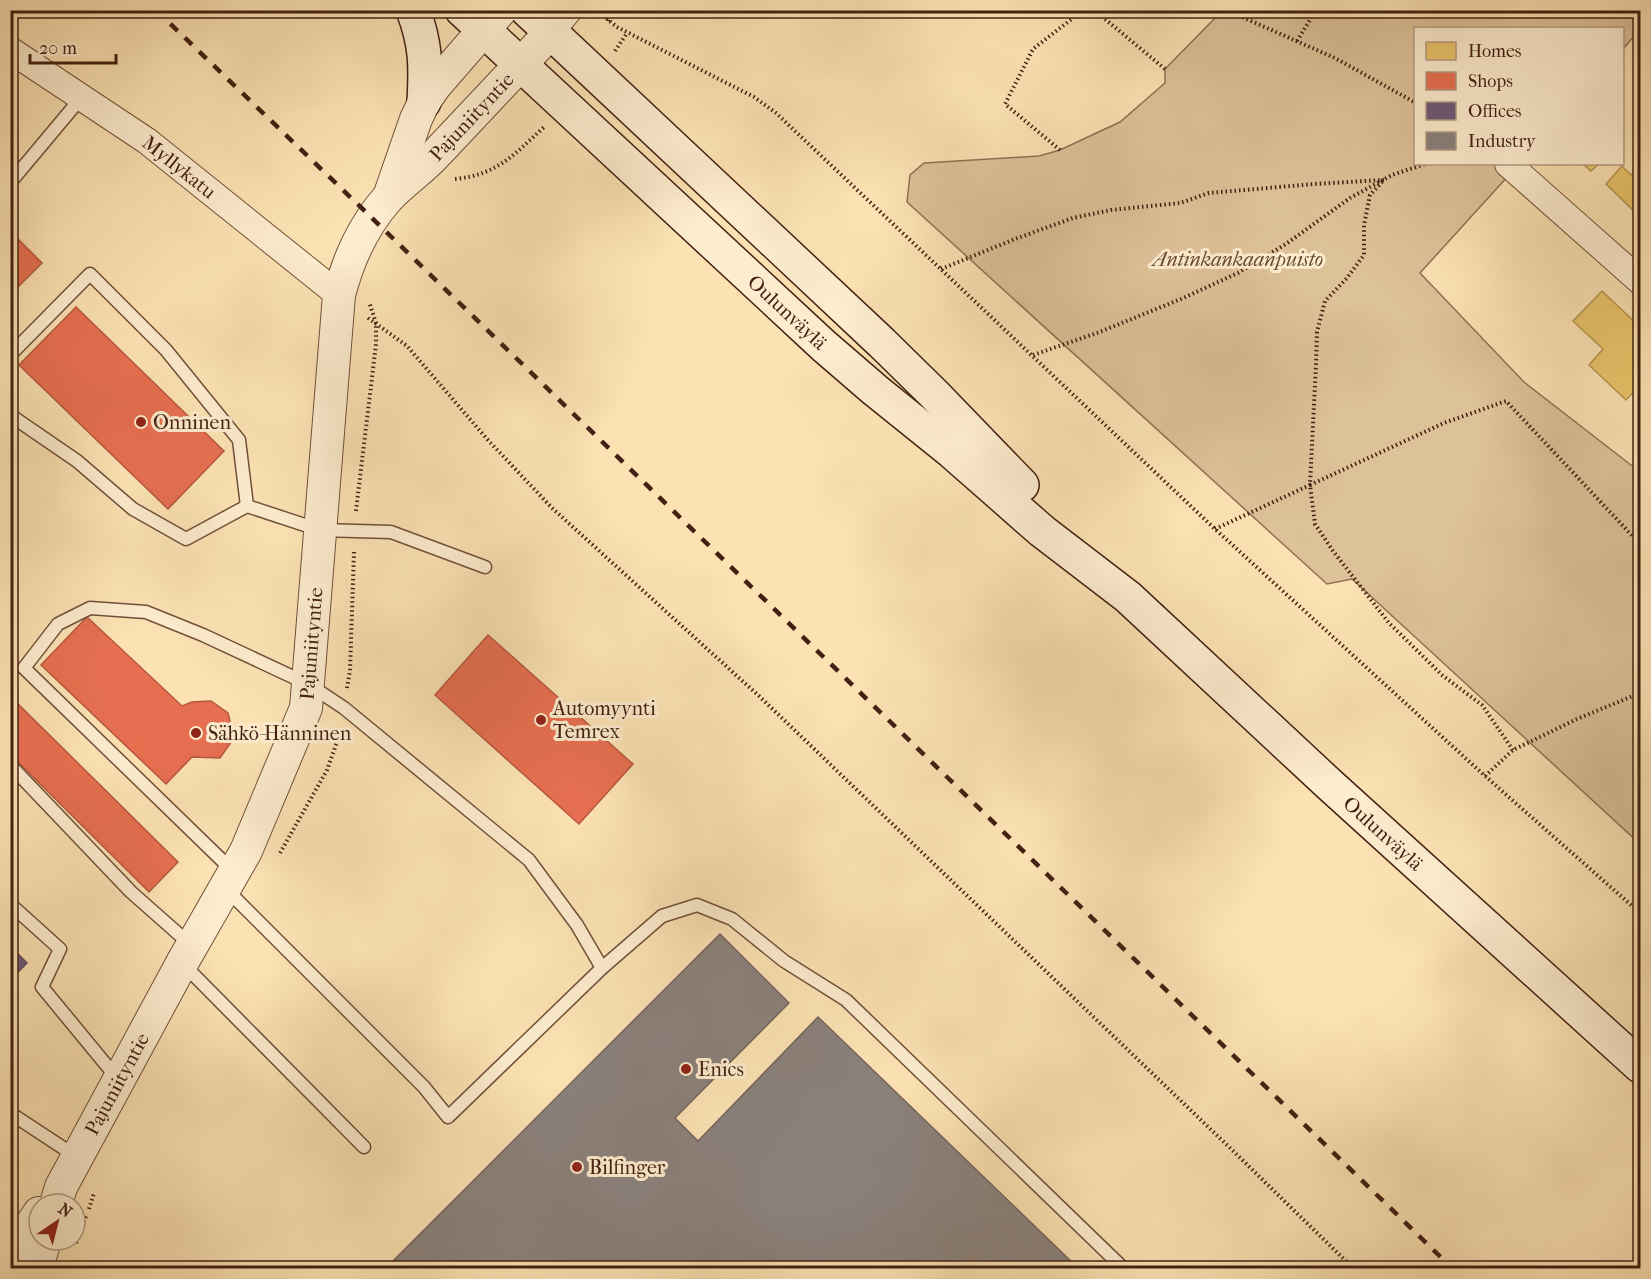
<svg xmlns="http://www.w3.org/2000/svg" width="1651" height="1279" font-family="'IM FELL French Canon',serif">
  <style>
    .green { fill: #ddc198; stroke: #907055; stroke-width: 1.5 }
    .homes { fill: #e9c46a; stroke: #b79350; stroke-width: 1.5 }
    .shops { fill: #e76f51; stroke: #b6573e; stroke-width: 1.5 }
    .offices { fill: #6d597a; stroke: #60485b; stroke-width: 1.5 }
    .industry { fill: #8a817c; stroke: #75645c; stroke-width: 1.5 }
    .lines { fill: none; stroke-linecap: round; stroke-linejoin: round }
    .service-casing { stroke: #71503a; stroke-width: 15 }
    .minor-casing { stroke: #71503a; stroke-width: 28 }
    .tertiary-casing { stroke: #71503a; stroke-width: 34 }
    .secondary-casing { stroke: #432012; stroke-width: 36 }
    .path { stroke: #432012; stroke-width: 4; stroke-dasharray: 1.5 3; stroke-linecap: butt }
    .service { stroke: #fdecce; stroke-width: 12 }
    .minor { stroke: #fdecce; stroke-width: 26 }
    .tertiary { stroke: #fdecce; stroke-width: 32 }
    .secondary { stroke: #fdecce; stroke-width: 33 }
    .rail { stroke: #432012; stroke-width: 4.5; stroke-dasharray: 10 10; stroke-linecap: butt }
    .poi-dot { fill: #8f2418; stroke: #fdecce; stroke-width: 2 }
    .labels { text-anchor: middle; stroke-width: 6; stroke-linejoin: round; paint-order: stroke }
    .street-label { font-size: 20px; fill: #432012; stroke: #fdecce }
    .park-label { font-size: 20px; font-style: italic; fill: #6a4834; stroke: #fdecce }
    .poi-label { font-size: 20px; fill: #432012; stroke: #fdecce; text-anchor: start }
  </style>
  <rect width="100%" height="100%" fill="#fce2b3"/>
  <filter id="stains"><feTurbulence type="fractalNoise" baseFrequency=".00333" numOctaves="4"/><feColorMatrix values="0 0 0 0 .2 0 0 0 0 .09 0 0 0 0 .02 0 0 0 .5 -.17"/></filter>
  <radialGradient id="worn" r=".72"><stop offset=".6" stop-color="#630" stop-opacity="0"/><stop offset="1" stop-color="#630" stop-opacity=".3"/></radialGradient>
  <!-- green -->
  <path class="green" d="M 1222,11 L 1640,11 L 1640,29 L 1623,49 L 1622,28 L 1416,28 L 1416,164 L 1519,164 L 1420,273 L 1524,382 L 1640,472 L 1640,844 L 1352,579 L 1327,584 L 907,202 L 910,175 L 924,163 L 1039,156 L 1060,150 L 1120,122 L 1165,83 L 1165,69 Z"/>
  <!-- homes -->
  <path class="homes" d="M 1640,149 L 1640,162 L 1634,156 Z
    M 1583,164 L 1599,164 L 1591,171 Z
    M 1640,165 L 1640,217 L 1606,184 L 1622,166 L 1631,175 Z
    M 1602,291 L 1640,327 L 1640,385 L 1626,400 L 1589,365 L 1603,349 L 1573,321 Z"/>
  <!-- shops -->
  <path class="shops" d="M 10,231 L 42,263 L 10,295 Z
    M 76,307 L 224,451 L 168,509 L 19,365 Z
    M 87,617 L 182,706 L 192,702 L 211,701 L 228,713 L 234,738 L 220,758 L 192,757 L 166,784 L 41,665 Z
    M 488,635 L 633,764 L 579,824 L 435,695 Z
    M 10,696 L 178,862 L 149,892 L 10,754 Z"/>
  <!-- offices -->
  <path class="offices" d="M 10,946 L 27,963 L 10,980 Z"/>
  <!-- industry -->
  <path class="industry" d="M 720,934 L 789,1003 L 675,1118 L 698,1141 L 818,1017 L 1078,1268 L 386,1268 Z"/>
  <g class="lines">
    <defs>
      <path id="service" d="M 10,175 L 14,178 L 81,98
        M 10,355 L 90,274 L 166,350 L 239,440 L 247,506
        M 10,415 L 77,461 L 133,509 L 186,539 L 247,506 L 320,530 L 391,532 L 485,567
        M 10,765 L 131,892 L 191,945
        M 226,889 L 424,1087 L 448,1117 L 602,968 L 577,925 L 529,860 L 344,708 L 308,684 L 203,635 L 146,612 L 90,608 L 58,624 L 24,668 L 233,871
        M 10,904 L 60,949 L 42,987 L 117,1078
        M 183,964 L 364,1147
        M 602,968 L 662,916 L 697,905 L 732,919 L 784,961 L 846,1000 L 1123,1268
        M 10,1113 L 77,1157"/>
      <g id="minor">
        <path d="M 551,32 L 569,10"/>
        <path id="s1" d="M 10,50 L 147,141 L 339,295"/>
        <path d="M 1508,164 L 1640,281"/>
      </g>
      <g id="tertiary">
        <path d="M 390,194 L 416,119 L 424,102 L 435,86 L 501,10"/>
        <path id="s2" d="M 56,1204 L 61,1187 L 182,963 L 246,851 L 306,708 L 339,295 C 348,260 363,226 388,198 C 403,182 423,169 438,152 C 476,112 513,72 551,32"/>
        <path d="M 10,1256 L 39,1213"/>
        <path d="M 37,1268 L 45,1240"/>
      </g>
      <g id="secondary">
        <path d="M 413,10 C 426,44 426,66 424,102"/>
        <path id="s3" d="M 462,10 L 824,346 L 875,390 L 952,452 L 1042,531 L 1128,597 L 1329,784 L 1640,1066"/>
        <path d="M 527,10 L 882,343 L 934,394 L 1022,485"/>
      </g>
    </defs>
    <!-- service casing -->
    <use href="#service" class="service-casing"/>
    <!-- minor casing -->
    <use href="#minor" class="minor-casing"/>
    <!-- tertiary casing -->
    <use href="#tertiary" class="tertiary-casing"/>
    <!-- secondary casing -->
    <use href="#secondary" class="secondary-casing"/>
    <!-- path -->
    <path class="path" d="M 596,10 L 617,27 L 754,97 L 776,113 L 1215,529 L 1485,776 L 1640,913
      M 1226,10 L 1335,58 L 1416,103
      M 1105,19 L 1165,69
      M 608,21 L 612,10
      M 1297,41 L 1316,10
      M 615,51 L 627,33
      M 1060,150 L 1005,104 L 1033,49 L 1077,15
      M 455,179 C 497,175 515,154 544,127
      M 941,269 L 1015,239 L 1073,218 L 1111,210 L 1180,203 L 1209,193 L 1314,184 L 1384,180
      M 368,318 L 407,346 L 487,439 L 552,508 L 759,696 L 1227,1145 L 1353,1268
      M 1033,355 L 1097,333 L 1181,299 L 1238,273 L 1286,244 L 1350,198 L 1392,175 L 1425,164
      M 356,511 L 376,344 L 376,323 L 369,302
      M 1215,529 L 1310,485 L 1316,364 L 1317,332 L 1325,301 L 1347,278 L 1364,255 L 1364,225 L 1370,195 L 1382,182
      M 347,688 L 350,671 L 354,552
      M 1513,750 L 1482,705 L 1442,675 L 1389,623 L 1333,551 L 1315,524 L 1310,485 L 1444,423 L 1506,401 L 1640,544
      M 1485,776 L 1513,750 L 1577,719 L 1640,693
      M 280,853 L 327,770 L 341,731
      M 89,1209 L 94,1193
      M 76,1243 L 86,1216"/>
    <!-- service -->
    <use href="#service" class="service"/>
    <!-- minor -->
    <use href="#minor" class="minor"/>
    <!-- tertiary -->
    <use href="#tertiary" class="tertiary"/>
    <!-- secondary -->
    <use href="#secondary" class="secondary"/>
    <!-- rail -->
    <path class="rail" d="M 156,10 L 372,218 L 1452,1268"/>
  </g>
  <!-- markers -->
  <g class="poi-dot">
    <circle cx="141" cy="422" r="6"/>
    <circle cx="541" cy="720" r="6"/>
    <circle cx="196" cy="733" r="6"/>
    <circle cx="686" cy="1069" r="6"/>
    <circle cx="577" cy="1167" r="6"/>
  </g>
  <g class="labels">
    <!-- street labels -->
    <g class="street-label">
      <text dy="7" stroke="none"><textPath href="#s2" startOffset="1197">Pajuniityntie</textPath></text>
      <text dy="7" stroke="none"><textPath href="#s1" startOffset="206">Myllykatu</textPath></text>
      <text dy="7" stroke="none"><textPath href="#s3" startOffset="444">Oulunväylä</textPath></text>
      <text dy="7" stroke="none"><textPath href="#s2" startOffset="621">Pajuniityntie</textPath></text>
      <text dy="7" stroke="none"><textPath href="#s3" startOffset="1236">Oulunväylä</textPath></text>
      <text dy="7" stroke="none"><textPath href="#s2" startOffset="135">Pajuniityntie</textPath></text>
    </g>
    <!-- park labels -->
    <g class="park-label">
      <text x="1238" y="266">Antinkankaanpuisto</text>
    </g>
    <!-- poi labels -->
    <g class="poi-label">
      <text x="153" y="429">Onninen</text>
      <text x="553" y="715">Automyynti<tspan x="553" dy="23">Temrex</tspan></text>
      <text x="208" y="740">Sähkö-Hänninen</text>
      <text x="698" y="1076">Enics</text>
      <text x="589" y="1174">Bilfinger</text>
    </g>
  </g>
  <!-- margin -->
  <rect width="1651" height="1279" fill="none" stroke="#fce2b3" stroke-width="36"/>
  <rect x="12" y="12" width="1627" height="1255" fill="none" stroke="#432012" stroke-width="3"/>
  <rect x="18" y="18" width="1615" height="1243" fill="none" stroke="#432012" stroke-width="1.5"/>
  <!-- legend -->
  <rect x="1414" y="27" width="210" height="138" fill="#fdecce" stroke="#b39a83" stroke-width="1.5"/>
  <rect x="1426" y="42" width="30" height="18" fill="#e9c46a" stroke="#b39a83" stroke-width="1.5"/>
  <text x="1468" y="57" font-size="18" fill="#432012">Homes</text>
  <rect x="1426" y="72" width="30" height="18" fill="#e76f51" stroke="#b39a83" stroke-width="1.5"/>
  <text x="1468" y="87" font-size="18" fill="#432012">Shops</text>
  <rect x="1426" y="102" width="30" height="18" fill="#6d597a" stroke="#b39a83" stroke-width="1.5"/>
  <text x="1468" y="117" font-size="18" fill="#432012">Offices</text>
  <rect x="1426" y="132" width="30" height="18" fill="#8a817c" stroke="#b39a83" stroke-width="1.5"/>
  <text x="1468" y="147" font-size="18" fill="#432012">Industry</text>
  <!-- north arrow -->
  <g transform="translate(57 1222) rotate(35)"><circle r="28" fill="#fdecce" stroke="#b39a83" stroke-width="1.5"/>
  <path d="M0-4.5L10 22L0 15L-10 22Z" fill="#8f2418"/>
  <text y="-9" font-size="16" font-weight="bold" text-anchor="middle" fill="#432012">N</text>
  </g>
  <!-- scale -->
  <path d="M30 54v9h86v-9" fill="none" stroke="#432012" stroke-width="3"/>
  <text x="39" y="54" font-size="18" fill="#432012" stroke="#fdecce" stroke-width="4.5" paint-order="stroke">20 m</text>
  <rect width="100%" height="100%" filter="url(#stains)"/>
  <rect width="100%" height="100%" fill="url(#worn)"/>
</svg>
